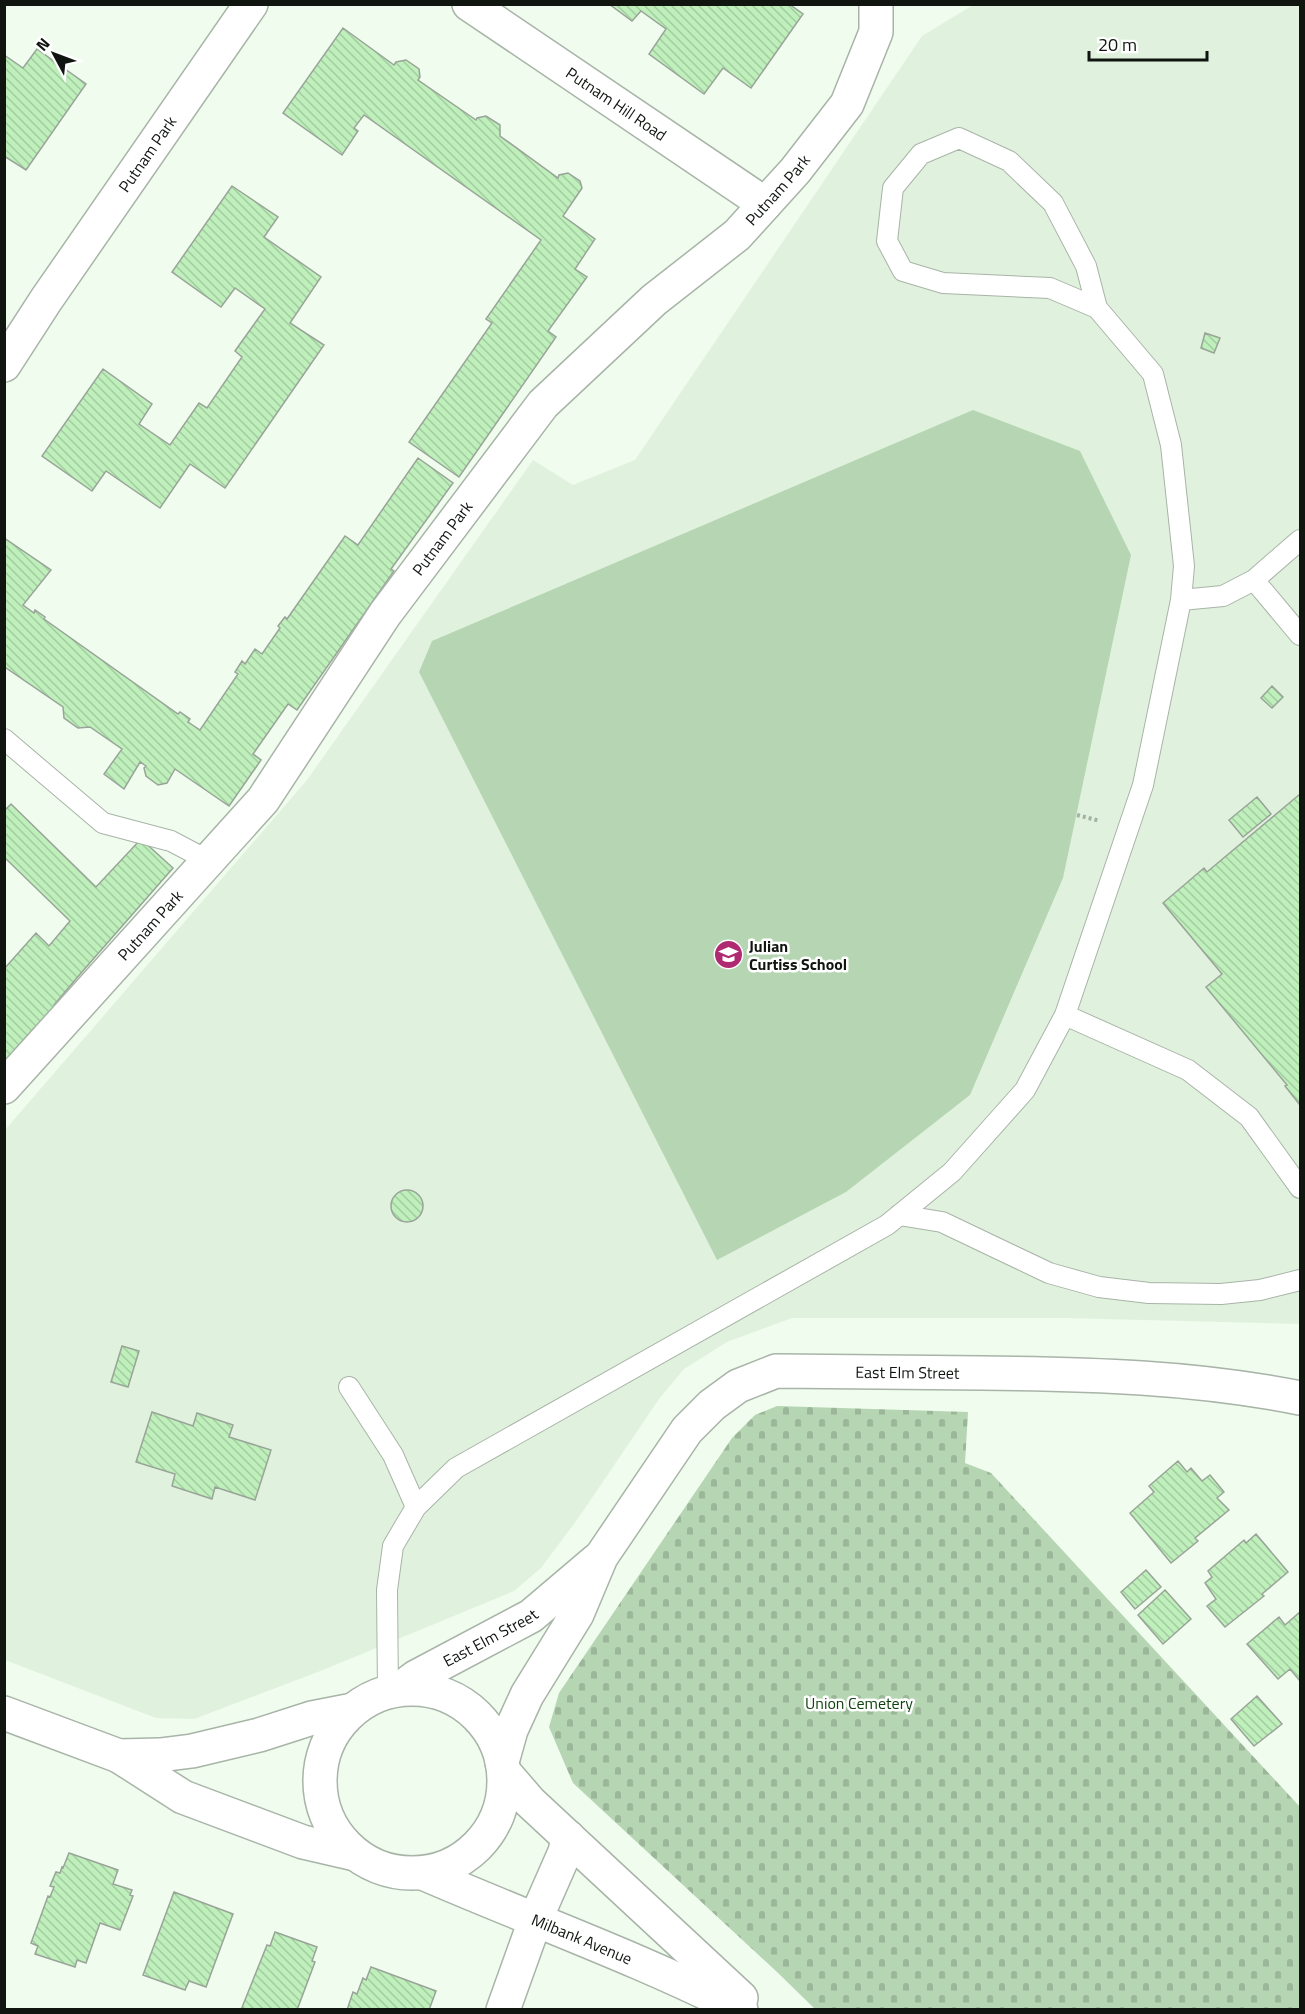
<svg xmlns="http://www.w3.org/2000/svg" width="1305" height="2014" font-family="'Titillium Web',sans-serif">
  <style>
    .built { fill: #e0f2de }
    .cemetery { fill: url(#cemetery-stones) }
    .garden { fill: #b6d5b3 }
    .building { fill: url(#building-back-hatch); stroke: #99a498; stroke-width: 1.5 }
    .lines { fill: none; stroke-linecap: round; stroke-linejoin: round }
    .service-casing { stroke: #a8b4a7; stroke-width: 22 }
    .minor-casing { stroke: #a8b4a7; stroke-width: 36 }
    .secondary-casing { stroke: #a8b4a7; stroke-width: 36 }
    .path { stroke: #a6b1a6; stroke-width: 4; stroke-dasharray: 3 3; stroke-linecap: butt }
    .service { stroke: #fff; stroke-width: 20 }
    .minor { stroke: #fff; stroke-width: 33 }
    .secondary { stroke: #fff; stroke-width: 33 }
    .labels { text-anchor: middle; stroke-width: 5; stroke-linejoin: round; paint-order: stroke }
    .street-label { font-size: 16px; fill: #101510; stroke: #fff }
    .poi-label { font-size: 16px; font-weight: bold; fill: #101510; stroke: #fff; text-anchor: start }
    .park-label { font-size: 16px; fill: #0f410f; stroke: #fff }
  </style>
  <defs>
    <pattern id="cemetery-stones" width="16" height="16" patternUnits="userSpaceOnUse" patternTransform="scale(1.5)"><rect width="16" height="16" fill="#b6d5b3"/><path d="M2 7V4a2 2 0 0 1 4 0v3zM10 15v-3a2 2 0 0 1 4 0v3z" fill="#9bb699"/></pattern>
    <pattern id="building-back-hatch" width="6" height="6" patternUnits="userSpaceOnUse" patternTransform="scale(1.5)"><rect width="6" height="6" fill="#bff0bb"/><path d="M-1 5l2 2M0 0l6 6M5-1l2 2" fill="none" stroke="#a3cda0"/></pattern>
  </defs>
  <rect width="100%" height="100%" fill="#effcee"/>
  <!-- built -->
  <path class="built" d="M 973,5 L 1300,5 L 1300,1324 L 1066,1318 L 792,1318 L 727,1342 L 684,1369 L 659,1399 L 579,1517 L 541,1568 L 514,1591 L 323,1670 L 194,1719 L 156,1718 L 5,1660 L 5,1130 L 307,780 L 533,460 L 573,485 L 635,460 L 922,36 Z"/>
  <!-- cemetery -->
  <path class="cemetery" d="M 777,1406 L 968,1412 L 965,1463 L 991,1473 L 1300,1807 L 1300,2009 L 815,2009 L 777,1972 L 573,1783 L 549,1727 L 559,1693 L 732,1438 L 755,1415 Z"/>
  <!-- garden -->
  <path class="garden" d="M 973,410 L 1080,451 L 1131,555 L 1063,878 L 970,1095 L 846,1192 L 717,1260 L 419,672 L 432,641 Z"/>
  <!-- building -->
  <path class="building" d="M 609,4 L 789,4 L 803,14 L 751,88 L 723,68 L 704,94 L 649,54 L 666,29 L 641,11 L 632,21 Z
    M 343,28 L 394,65 L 396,62 L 406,60 L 419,69 L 420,77 L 418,80 L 476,120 L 477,118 L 486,116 L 500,125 L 500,136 L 558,178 L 559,175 L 568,173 L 580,181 L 582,188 L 563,216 L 595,239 L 575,269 L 587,277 L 548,331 L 556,337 L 459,477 L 409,442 L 492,323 L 486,319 L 541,240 L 364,115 L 354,128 L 358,131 L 342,155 L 283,113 Z
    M 37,49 L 86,84 L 26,170 L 4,156 L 4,55 L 23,68 Z
    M 232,186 L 278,217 L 264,237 L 321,277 L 290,323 L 324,345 L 225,488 L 190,464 L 160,508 L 106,471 L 92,491 L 42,456 L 103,369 L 152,404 L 139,424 L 170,445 L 199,403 L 207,408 L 242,357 L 235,351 L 265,309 L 235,288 L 221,307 L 172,272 Z
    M 1205,333 L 1220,338 L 1214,353 L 1201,348 Z
    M 418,458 L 453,483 L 391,569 L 394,571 L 297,710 L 288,704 L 253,754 L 261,760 L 229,806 L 175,769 L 167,783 L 158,785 L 146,776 L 144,768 L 146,766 L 140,762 L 124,789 L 104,774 L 122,749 L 90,727 L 78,728 L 64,718 L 63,707 L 6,668 L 4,670 L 4,538 L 51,570 L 23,605 L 34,613 L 35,610 L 45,617 L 44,619 L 178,714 L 180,712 L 190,719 L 188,722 L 200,730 L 238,674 L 235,672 L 242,661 L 245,664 L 255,649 L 262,654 L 280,628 L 278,626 L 285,617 L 287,619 L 345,536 L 358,545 Z
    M 1272,686 L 1283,697 L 1272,708 L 1261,698 Z
    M 1300,794 L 1300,1105 L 1285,1086 L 1287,1085 L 1206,987 L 1222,974 L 1163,903 L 1204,868 L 1207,872 Z
    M 1257,797 L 1271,814 L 1243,837 L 1229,820 Z
    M 11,804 L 96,887 L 141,839 L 173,868 L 81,973 L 54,1005 L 56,1007 L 36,1030 L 34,1028 L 4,1062 L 4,969 L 36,933 L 49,946 L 70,921 L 4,857 L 4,811 Z
    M391 1206a16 16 0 1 1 32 0a16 16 0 1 1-32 0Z
    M 122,1346 L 139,1351 L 128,1387 L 111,1382 Z
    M 152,1412 L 193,1426 L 197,1413 L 233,1425 L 229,1437 L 271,1450 L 255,1500 L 215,1487 L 212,1499 L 172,1486 L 175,1474 L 136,1462 Z
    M 1178,1461 L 1187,1472 L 1191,1468 L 1202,1481 L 1210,1475 L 1224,1492 L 1217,1498 L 1229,1510 L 1195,1538 L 1198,1541 L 1171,1563 L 1130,1513 L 1154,1492 L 1149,1486 Z
    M 1256,1534 L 1288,1572 L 1262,1594 L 1264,1596 L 1225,1627 L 1207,1606 L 1216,1599 L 1205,1583 L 1212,1577 L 1208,1571 L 1244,1540 L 1246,1543 Z
    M 1146,1570 L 1161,1587 L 1135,1609 L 1121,1592 Z
    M 1165,1590 L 1191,1619 L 1163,1644 L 1138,1615 Z
    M 1300,1612 L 1300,1681 L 1290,1669 L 1278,1679 L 1247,1644 L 1279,1617 L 1285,1625 Z
    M 1257,1696 L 1282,1724 L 1254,1746 L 1231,1719 Z
    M 69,1853 L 118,1870 L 113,1884 L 132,1890 L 130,1895 L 133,1896 L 120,1930 L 100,1923 L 86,1963 L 77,1960 L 75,1967 L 35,1954 L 38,1946 L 31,1943 L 48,1896 L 50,1897 L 54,1887 L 50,1886 L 56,1872 L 60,1873 L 62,1867 L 63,1868 Z
    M 174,1892 L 233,1914 L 206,1987 L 189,1981 L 185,1990 L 143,1975 Z
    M 275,1932 L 317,1947 L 312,1961 L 315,1962 L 297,2010 L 241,2010 L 267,1945 L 270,1946 Z
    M 371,1967 L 436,1991 L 429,2010 L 347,2010 L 353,1992 L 357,1994 L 363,1978 L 366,1980 Z"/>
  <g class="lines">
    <defs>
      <path id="service" d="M 1254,580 L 1300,635
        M 1181,600 L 1223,596 L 1254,580 L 1300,540
        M 4,739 L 103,823 L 171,841 L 209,861
        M 1065,1015 L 1188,1070 L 1249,1117 L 1300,1188
        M 899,1215 L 942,1222 L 1049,1273 L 1099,1287 L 1149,1293 L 1221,1294 L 1260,1290 L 1300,1280
        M 349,1387 L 393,1455 L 416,1507
        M 388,1693 L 387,1590 L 393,1546 L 416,1507 L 456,1468 L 887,1225 L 952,1172 L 1025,1090 L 1065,1015 L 1143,785 L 1181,600 L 1184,566 L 1171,445 L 1153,374 L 1097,308 L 1050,288 L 943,283 L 903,271 L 887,241 L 893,188 L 921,154 L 959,138 L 1009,161 L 1053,203 L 1086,266 L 1097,308"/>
      <g id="minor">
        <path id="s1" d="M 469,4 L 765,204"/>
        <path id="s2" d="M 4,365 L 46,300 L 251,4"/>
        <path id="s3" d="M 4,1087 L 263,800 L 385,614 L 543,404 L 654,300 L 737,235 L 795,171 L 847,104 L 876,32 L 876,4"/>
        <path id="s4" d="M 400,1689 L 416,1677 L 531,1616 L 597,1560"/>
        <path id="s5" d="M 502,1762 L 511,1730 L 527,1695 L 577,1614 L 601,1557 L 687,1430 L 712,1405 L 738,1386 L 776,1371 C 844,1372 913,1372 982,1373 C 1089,1374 1195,1377 1300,1398"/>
        <path d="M 503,2010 L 536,1918 L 565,1852 L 568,1837"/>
      </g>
      <g id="secondary">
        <circle cx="412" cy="1781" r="92"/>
        <path d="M 4,1713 L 119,1756 L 183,1797 L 303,1842 L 355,1854"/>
        <path d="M 119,1756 L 160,1755 L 192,1751 L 259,1735 L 312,1718 L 353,1710"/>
        <path d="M 505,1773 L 530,1802 L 741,1998"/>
        <path id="s6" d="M 423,1873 C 529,1919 638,1958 741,2010"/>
      </g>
    </defs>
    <!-- service casing -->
    <use href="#service" class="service-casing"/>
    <!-- minor casing -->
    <use href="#minor" class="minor-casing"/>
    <!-- secondary casing -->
    <use href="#secondary" class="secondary-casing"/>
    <!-- path -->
    <path class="path" d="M 1077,815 L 1100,821"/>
    <!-- service -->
    <use href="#service" class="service"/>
    <!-- minor -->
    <use href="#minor" class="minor"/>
    <!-- secondary -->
    <use href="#secondary" class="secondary"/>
  </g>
  <!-- icons -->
  <defs>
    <symbol id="school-disc" viewBox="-11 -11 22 22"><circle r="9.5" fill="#af2a70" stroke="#fff"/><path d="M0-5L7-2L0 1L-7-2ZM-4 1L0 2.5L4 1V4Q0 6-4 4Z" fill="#fff"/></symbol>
  </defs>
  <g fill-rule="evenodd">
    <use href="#school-disc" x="712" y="938" width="33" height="33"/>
  </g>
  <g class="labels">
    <!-- street labels -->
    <g class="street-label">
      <text dy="6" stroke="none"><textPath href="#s1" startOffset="178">Putnam Hill Road</textPath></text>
      <text dy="6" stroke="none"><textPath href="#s2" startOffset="255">Putnam Park</textPath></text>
      <text dy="6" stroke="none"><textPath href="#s3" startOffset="1190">Putnam Park</textPath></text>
      <text dy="6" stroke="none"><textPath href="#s3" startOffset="704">Putnam Park</textPath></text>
      <text dy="6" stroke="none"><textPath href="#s3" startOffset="218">Putnam Park</textPath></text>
      <text dy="6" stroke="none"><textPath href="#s5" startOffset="622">East Elm Street</textPath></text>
      <text dy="6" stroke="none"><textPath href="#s4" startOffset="104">East Elm Street</textPath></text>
      <text dy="6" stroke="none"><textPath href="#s6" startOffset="172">Milbank Avenue</textPath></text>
    </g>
    <!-- poi labels -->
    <g class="poi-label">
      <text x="749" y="952">Julian<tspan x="749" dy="18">Curtiss School</tspan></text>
    </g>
    <!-- park labels -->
    <g class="park-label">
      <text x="859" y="1709">Union Cemetery</text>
    </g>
  </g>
  <!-- border -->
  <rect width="1305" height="2014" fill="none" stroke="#101510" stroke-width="12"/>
  <!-- north arrow -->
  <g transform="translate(54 54) rotate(311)" stroke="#ffffff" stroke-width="4.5" paint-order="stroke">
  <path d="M0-4.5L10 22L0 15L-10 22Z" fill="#101510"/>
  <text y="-9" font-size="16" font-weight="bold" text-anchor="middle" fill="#101510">N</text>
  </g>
  <!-- scale -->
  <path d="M1089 51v9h118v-9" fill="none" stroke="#101510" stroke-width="3"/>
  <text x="1098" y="51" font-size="18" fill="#101510" stroke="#ffffff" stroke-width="4.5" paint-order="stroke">20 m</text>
</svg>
